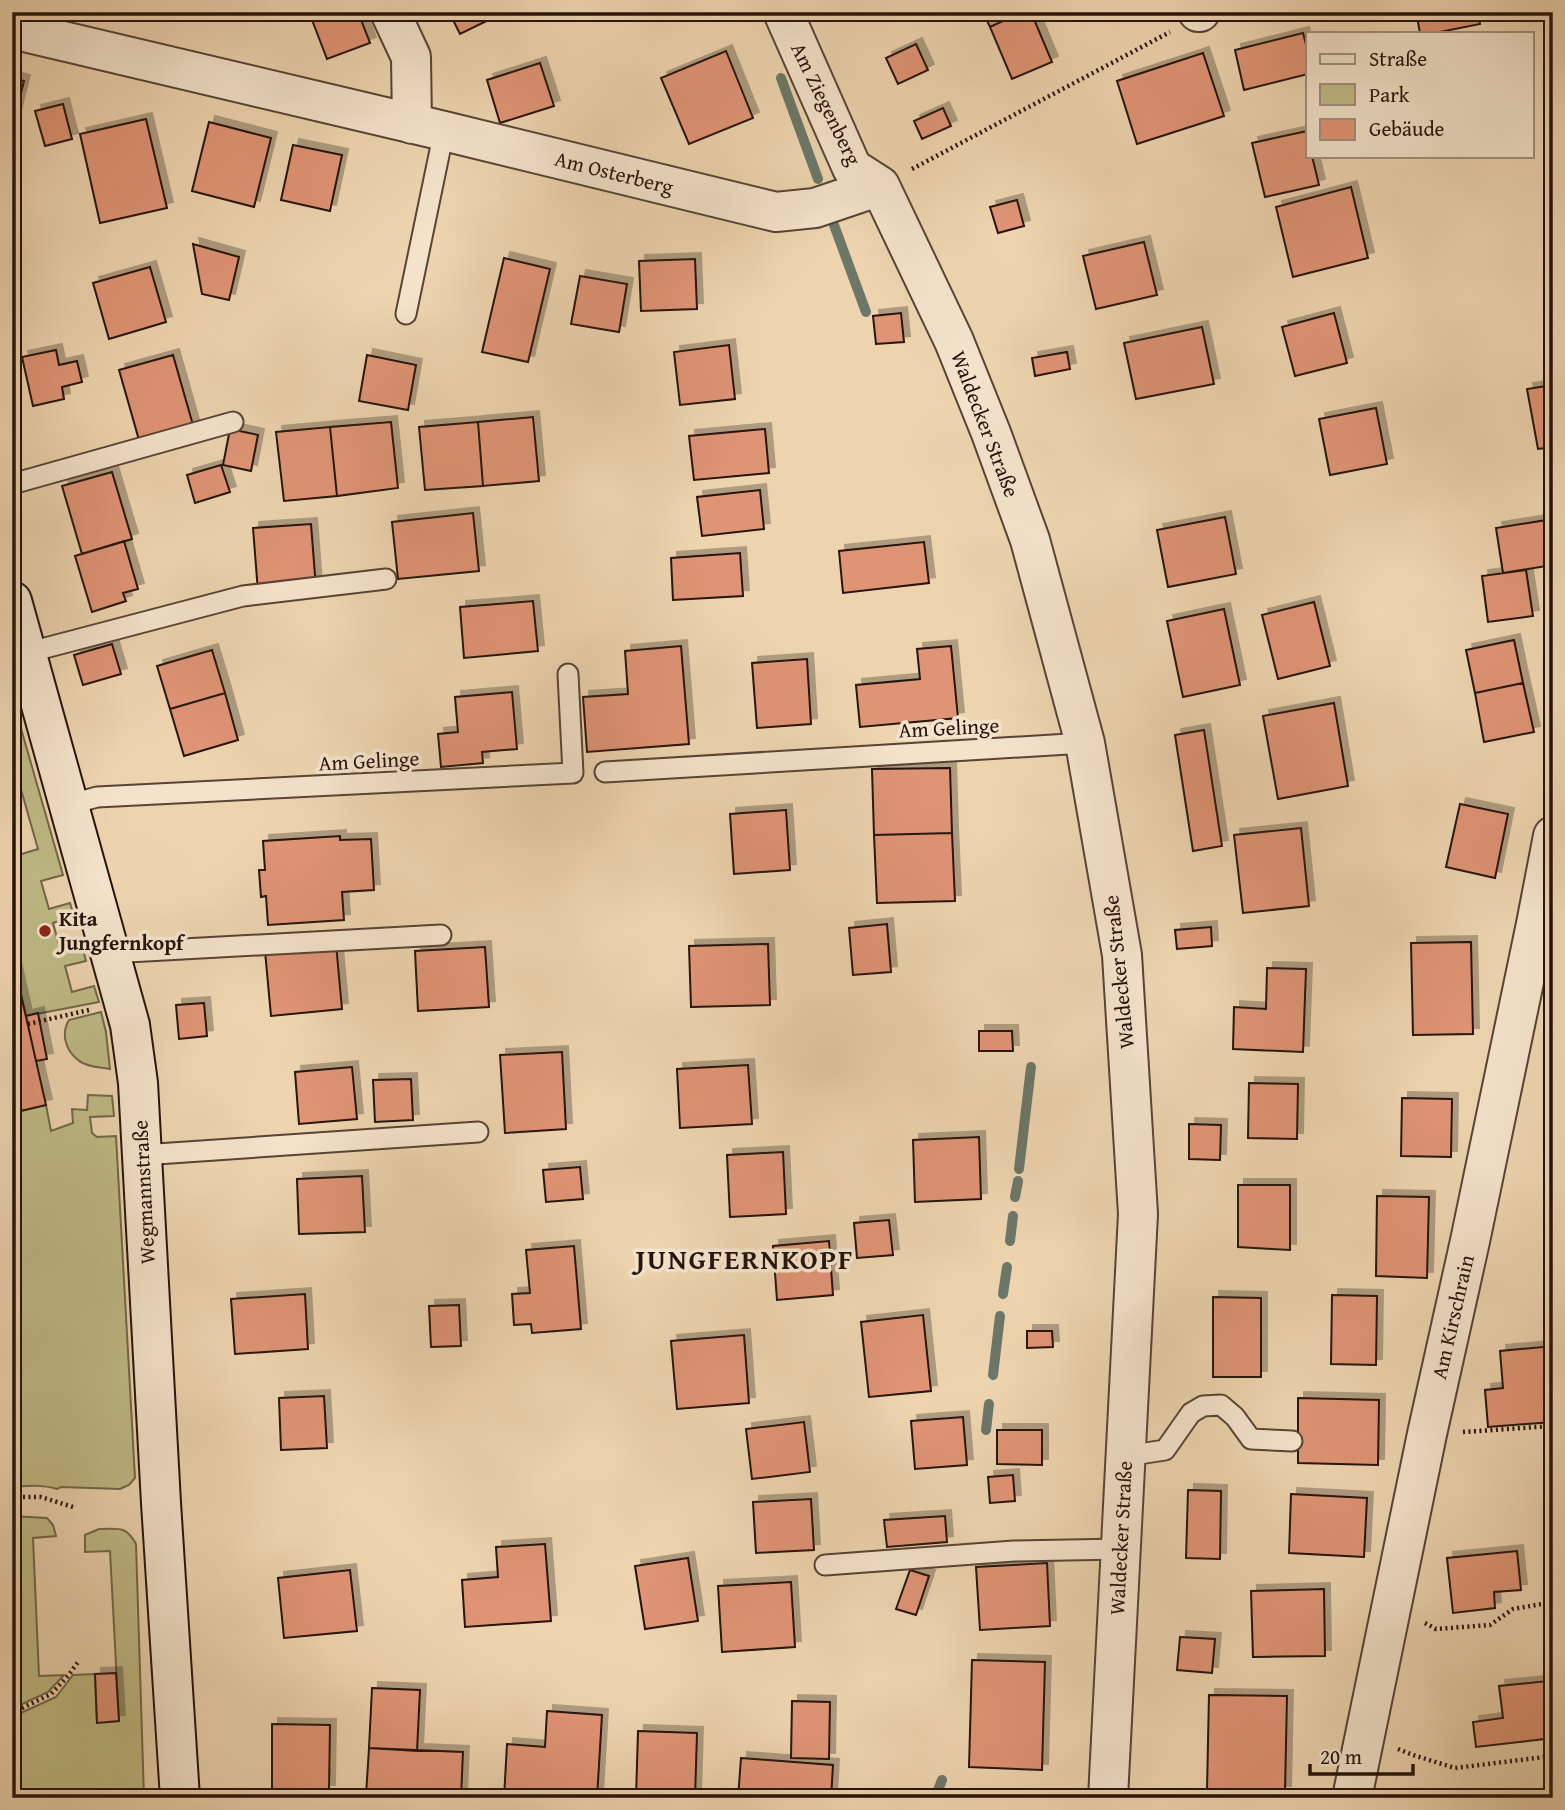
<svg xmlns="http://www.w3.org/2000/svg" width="1565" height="1810" font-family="'Gentium Book Plus',serif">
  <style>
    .green { fill: #bfbb86; stroke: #726749; stroke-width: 2 }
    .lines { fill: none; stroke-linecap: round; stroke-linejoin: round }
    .stream { stroke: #6c7768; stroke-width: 10 }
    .building { fill: #df9475; stroke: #26130c; stroke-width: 2; filter: url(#shadow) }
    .lane-casing { stroke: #584335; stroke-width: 23 }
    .street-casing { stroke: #584335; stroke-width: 42 }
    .secondary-casing { stroke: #26130c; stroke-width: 42 }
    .path { stroke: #26130c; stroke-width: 4.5; stroke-dasharray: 2 3.5; stroke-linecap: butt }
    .lane { stroke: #f3e3cb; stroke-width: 19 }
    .street { stroke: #f3e3cb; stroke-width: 38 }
    .secondary { stroke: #f3e3cb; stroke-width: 38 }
    .poi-dot { fill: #8f2418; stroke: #f3e3cb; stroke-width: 2.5 }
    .labels { text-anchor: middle; stroke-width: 7; stroke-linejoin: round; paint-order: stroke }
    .street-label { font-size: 21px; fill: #26130c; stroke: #f3e3cb }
    .poi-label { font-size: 21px; font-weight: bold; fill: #26130c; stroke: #f3e3cb; text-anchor: start }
    .district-label { font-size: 28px; font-weight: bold; letter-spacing: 2px; fill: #26130c; stroke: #f3e3cb }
  </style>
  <defs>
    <filter id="shadow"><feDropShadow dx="6" dy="-6" stdDeviation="0" flood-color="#0004"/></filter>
  </defs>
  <rect width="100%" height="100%" fill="#edd4af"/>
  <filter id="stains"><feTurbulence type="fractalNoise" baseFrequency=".00286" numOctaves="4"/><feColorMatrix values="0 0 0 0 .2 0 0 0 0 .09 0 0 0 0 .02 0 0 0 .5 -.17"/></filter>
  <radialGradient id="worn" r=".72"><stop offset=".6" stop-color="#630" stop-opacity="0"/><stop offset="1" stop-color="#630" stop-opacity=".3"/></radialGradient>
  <!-- green -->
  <path class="green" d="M 12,697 L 63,875 L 41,881 L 49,909 L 70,903 L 74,916 L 53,923 L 61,952 L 82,946 L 86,961 L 65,966 L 72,992 L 94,986 L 99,1002 L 26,1016 L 12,955 L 12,857 L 38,849 L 12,758 Z
    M 101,1012 L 106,1032 L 110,1069 C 100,1067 86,1067 78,1060 C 65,1050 61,1033 69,1020 Z
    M 88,1095 L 112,1096 L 114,1116 L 90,1117 L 92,1133 L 97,1137 L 116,1136 L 135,1478 L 129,1485 L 120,1489 L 61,1487 L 57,1489 C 44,1485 25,1485 12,1488 L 12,1113 L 46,1105 L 51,1131 L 73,1123 L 72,1109 L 87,1110 Z
    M 12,1516 L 47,1518 L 53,1525 L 56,1536 L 33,1538 L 39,1676 L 64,1675 L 48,1692 L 12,1709 Z
    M 99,1529 C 118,1529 126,1525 136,1544 L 144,1798 L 12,1798 L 12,1717 L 56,1697 L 73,1675 L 95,1674 L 97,1722 L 119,1721 L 110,1551 L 85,1552 L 85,1535 Z"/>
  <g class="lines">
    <!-- stream -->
    <path class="stream" d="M 781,78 L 818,179
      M 834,225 L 866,312
      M 1019,1169 L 1031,1067
      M 1015,1197 L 1018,1181
      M 1010,1241 L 1013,1216
      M 1003,1294 L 1007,1267
      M 993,1375 L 1000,1316
      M 986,1430 L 989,1404
      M 935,1798 L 942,1780"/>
  </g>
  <!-- building -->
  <path class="building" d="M 309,12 L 358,12 L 370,43 L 327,59 Z
    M 449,12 L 505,12 L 460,34 Z
    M 983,12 L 1022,12 L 990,27 Z
    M 1022,12 L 1031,12 L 1052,62 L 1012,79 L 990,27 Z
    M 1416,12 L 1478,12 L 1480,24 L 1435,33 L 1420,33 Z
    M 1303,33 L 1308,52 L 1308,74 L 1244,90 L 1235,50 Z
    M 916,44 L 928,70 L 898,84 L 886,58 Z
    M 726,51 L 753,118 L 689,144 L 661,78 Z
    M 1203,53 L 1224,116 L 1137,144 L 1117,81 Z
    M 540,63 L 554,106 L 500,123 L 487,80 Z
    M 12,78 L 24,81 L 12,128 Z
    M 63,104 L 72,139 L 45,146 L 35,111 Z
    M 943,108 L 951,126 L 922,139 L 914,121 Z
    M 146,119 L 167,208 L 100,223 L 80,134 Z
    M 209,122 L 271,138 L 254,207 L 192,191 Z
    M 1307,131 L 1308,156 L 1312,156 L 1319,185 L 1265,197 L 1252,143 Z
    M 293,145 L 342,155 L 330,211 L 281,200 Z
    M 1351,187 L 1368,258 L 1293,277 L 1276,207 Z
    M 1017,200 L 1024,226 L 998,233 L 990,207 Z
    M 1144,242 L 1157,295 L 1096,309 L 1083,256 Z
    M 193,244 L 239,257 L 229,300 L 202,294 Z
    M 504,258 L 550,269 L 528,362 L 482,352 Z
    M 695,259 L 697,309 L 641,311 L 639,261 Z
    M 150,267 L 166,322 L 109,339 L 93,283 Z
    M 580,276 L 627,284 L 619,332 L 571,324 Z
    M 1553,277 L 1553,311 L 1545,278 Z
    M 901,313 L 904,342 L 876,344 L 873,316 Z
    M 1334,313 L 1347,363 L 1295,376 L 1282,327 Z
    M 1202,327 L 1214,384 L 1136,399 L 1124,343 Z
    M 729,345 L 735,399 L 680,405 L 674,352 Z
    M 56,350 L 59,365 L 77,361 L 82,382 L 62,387 L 64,399 L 33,406 L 22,357 Z
    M 1067,352 L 1070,369 L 1035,376 L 1032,358 Z
    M 173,355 L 193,425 L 139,440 L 119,370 Z
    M 367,355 L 416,365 L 408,410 L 359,401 Z
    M 1553,385 L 1553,447 L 1538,449 L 1527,389 Z
    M 1376,408 L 1387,464 L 1330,475 L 1319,419 Z
    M 533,417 L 539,481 L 483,486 L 478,422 Z
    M 391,422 L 398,488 L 337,496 L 330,427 Z
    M 478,422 L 483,486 L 425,490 L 419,427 Z
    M 330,427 L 337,496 L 284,501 L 276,432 Z
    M 230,429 L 258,435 L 251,471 L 223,465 Z
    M 765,429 L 769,473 L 694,480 L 689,436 Z
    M 221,465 L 230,492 L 195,503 L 187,475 Z
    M 112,472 L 132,539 L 82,554 L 62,486 Z
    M 760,490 L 764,529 L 702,536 L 697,497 Z
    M 473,513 L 479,571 L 398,579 L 392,522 Z
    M 1225,517 L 1236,574 L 1168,587 L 1157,530 Z
    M 1553,519 L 1553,565 L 1503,573 L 1496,528 Z
    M 311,524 L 316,588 L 258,592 L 253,528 Z
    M 124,541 L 138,589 L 123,593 L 126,601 L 92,612 L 75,556 Z
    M 924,542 L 929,583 L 843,593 L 839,551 Z
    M 740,553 L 743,596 L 673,600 L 671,558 Z
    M 1526,570 L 1533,616 L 1488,622 L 1482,576 Z
    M 533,601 L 538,651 L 464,658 L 460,607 Z
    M 1314,602 L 1330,666 L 1278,679 L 1262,615 Z
    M 1224,609 L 1240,685 L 1183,697 L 1167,621 Z
    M 1514,640 L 1523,683 L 1475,693 L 1466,650 Z
    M 112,644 L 121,674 L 83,685 L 74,655 Z
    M 681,646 L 689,744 L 587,752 L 583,697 L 628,694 L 625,651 Z
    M 951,646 L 958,718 L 860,727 L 856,685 L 920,679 L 917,649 Z
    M 212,650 L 225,693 L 170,709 L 157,666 Z
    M 807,659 L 811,724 L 757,728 L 752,663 Z
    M 1523,683 L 1534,732 L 1484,742 L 1475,693 Z
    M 512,692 L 517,749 L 482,752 L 483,763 L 441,767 L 438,734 L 458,732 L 455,697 Z
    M 225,693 L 238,740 L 184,756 L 170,709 Z
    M 1334,703 L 1348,786 L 1278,799 L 1263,716 Z
    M 1204,730 L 1222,846 L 1193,851 L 1175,735 Z
    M 950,768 L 952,833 L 874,835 L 872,769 Z
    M 1460,804 L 1508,814 L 1495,878 L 1446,867 Z
    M 786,810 L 790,870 L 734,874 L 730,814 Z
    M 1301,828 L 1309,906 L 1243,913 L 1234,835 Z
    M 952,833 L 955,901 L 877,903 L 874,835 Z
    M 340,836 L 340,840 L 371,839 L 374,890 L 342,892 L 344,920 L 268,925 L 266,896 L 261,897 L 259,870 L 265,870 L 263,841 Z
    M 887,924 L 891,972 L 853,975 L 849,928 Z
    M 1211,927 L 1212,946 L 1177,949 L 1175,930 Z
    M 1471,942 L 1473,1034 L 1413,1035 L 1411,943 Z
    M 336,944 L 342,1009 L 271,1016 L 265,951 Z
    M 768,944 L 770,1005 L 691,1007 L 689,946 Z
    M 485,947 L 489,1007 L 418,1011 L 415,951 Z
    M 12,955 L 46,1105 L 12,1113 Z
    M 1267,968 L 1306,969 L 1303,1052 L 1233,1049 L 1234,1007 L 1266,1009 Z
    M 204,1003 L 207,1036 L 179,1039 L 176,1005 Z
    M 38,1013 L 47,1059 L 36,1061 L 26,1016 Z
    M 979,1031 L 1012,1031 L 1013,1051 L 979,1051 Z
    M 562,1052 L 566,1129 L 505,1133 L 500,1055 Z
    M 748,1065 L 752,1124 L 680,1128 L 677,1069 Z
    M 352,1067 L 357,1119 L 299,1124 L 295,1072 Z
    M 411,1079 L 413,1120 L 375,1122 L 373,1080 Z
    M 1249,1083 L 1298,1084 L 1297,1139 L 1248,1138 Z
    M 1402,1098 L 1452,1099 L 1451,1157 L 1401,1156 Z
    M 1189,1124 L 1221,1125 L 1220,1160 L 1189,1159 Z
    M 979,1137 L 981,1199 L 915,1202 L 913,1140 Z
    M 783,1152 L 786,1214 L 730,1217 L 727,1155 Z
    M 580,1167 L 583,1199 L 546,1202 L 543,1170 Z
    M 362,1176 L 365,1232 L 299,1234 L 297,1179 Z
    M 1238,1185 L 1290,1185 L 1290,1250 L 1238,1247 Z
    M 1377,1196 L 1429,1197 L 1427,1278 L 1376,1276 Z
    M 889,1220 L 893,1255 L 857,1258 L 854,1223 Z
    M 829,1241 L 833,1295 L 777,1300 L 773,1246 Z
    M 574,1246 L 581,1329 L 532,1333 L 531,1324 L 514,1325 L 512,1294 L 530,1293 L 526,1250 Z
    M 305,1294 L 308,1349 L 235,1354 L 231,1299 Z
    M 1332,1295 L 1377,1296 L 1376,1365 L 1331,1364 Z
    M 1213,1297 L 1261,1298 L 1261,1377 L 1213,1377 Z
    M 459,1305 L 461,1346 L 431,1347 L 429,1306 Z
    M 923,1315 L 931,1391 L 869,1397 L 861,1322 Z
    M 1027,1331 L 1052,1331 L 1053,1347 L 1027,1348 Z
    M 744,1335 L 749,1403 L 677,1409 L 671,1341 Z
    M 1553,1346 L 1553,1422 L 1488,1427 L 1485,1390 L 1503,1388 L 1500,1351 Z
    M 324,1396 L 327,1448 L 281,1450 L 279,1398 Z
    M 1298,1398 L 1379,1400 L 1378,1465 L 1298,1463 Z
    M 963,1417 L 967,1465 L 915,1469 L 911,1421 Z
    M 804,1422 L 810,1472 L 752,1479 L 746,1429 Z
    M 997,1430 L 1042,1430 L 1042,1465 L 997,1464 Z
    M 1013,1475 L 1015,1501 L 990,1503 L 988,1477 Z
    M 1188,1490 L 1221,1491 L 1220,1559 L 1186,1558 Z
    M 1291,1494 L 1367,1498 L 1364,1557 L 1289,1553 Z
    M 811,1499 L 814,1550 L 756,1553 L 753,1502 Z
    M 945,1516 L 947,1542 L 887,1547 L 884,1520 Z
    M 545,1544 L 551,1621 L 465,1627 L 462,1580 L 498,1577 L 496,1547 Z
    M 1517,1551 L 1521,1590 L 1494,1592 L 1495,1608 L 1453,1613 L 1447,1558 Z
    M 688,1558 L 698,1621 L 645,1629 L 635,1566 Z
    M 1047,1563 L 1050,1626 L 980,1630 L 976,1567 Z
    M 350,1570 L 357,1631 L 284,1638 L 278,1578 Z
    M 910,1570 L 929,1576 L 916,1615 L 896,1609 Z
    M 791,1582 L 795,1647 L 722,1652 L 718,1586 Z
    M 1324,1589 L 1325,1656 L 1253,1657 L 1251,1591 Z
    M 1180,1637 L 1215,1639 L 1212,1673 L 1177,1670 Z
    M 972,1660 L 1045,1662 L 1042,1770 L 969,1767 Z
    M 116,1673 L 119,1721 L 97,1723 L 95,1674 Z
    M 1548,1681 L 1553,1738 L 1476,1747 L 1473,1722 L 1503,1718 L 1499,1686 Z
    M 372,1688 L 420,1690 L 417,1751 L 369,1748 Z
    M 1209,1695 L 1287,1696 L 1285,1792 L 1207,1790 Z
    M 792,1701 L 830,1702 L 829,1759 L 791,1758 Z
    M 547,1711 L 602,1715 L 597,1798 L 504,1798 L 507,1744 L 545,1747 Z
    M 272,1724 L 330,1725 L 329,1791 L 272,1790 Z
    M 638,1731 L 697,1733 L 695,1798 L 636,1798 Z
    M 369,1748 L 463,1752 L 461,1797 L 366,1795 Z
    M 741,1758 L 833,1765 L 831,1798 L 738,1798 Z"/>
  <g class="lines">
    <defs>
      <path id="lane" d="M 406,314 L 444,131
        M 12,484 L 233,422
        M 26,653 L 243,596 L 386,579
        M 605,772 L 1085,743
        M 68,805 L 97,797 L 573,773 L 568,674
        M 110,953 L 441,935
        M 142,1155 L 478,1132
        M 1126,1456 L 1165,1450 L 1191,1413 L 1203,1406 L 1221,1405 L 1235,1417 L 1251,1439 L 1292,1441
        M 825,1565 L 1014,1551 L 1121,1549"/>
      <path id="street" d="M 390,12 L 411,57 L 412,124
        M 783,12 L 852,168 L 880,186
        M 1198,12 L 1200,12
        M 12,29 L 444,131 L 776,212 L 815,208 L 880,186
        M 880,186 L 954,341 L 991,433 L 1030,540 L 1085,743 L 1122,955 L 1138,1214 L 1108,1798
        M 1352,1798 L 1427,1434 L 1470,1241 L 1536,924 L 1553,836"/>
      <path id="secondary" d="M 12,601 L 130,1025 L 138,1083 L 161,1503 L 180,1798"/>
    </defs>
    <!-- lane casing -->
    <use href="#lane" class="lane-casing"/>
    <!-- street casing -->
    <use href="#street" class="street-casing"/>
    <!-- secondary casing -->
    <use href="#secondary" class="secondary-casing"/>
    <!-- path -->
    <path class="path" d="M 912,169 L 1170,32
      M 28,1024 L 89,1010
      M 1463,1432 L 1553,1426
      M 12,1497 L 41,1497 L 73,1507
      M 1425,1623 L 1436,1629 L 1490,1625 L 1513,1609 L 1553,1602
      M 12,1713 L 51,1694 L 68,1676 L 78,1662
      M 1398,1749 L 1413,1755 L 1455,1768 L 1553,1756"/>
    <!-- lane -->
    <use href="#lane" class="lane"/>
    <!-- street -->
    <use href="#street" class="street"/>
    <!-- secondary -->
    <use href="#secondary" class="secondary"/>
  </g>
  <!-- markers -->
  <circle class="poi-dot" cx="45" cy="931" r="7"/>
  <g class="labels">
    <!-- street labels -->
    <g class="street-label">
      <text transform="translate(826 104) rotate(64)" y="7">Am Ziegenberg</text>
      <text transform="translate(614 173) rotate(14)" y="7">Am Osterberg</text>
      <text transform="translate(985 424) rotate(69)" y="7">Waldecker Straße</text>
      <text transform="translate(949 728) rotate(-3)" y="7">Am Gelinge</text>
      <text transform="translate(369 761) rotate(-3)" y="7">Am Gelinge</text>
      <text transform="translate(1119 972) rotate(-96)" y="7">Waldecker Straße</text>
      <text transform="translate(144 1192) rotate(-93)" y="7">Wegmannstraße</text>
      <text transform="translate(1453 1317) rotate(-77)" y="7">Am Kirschrain</text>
      <text transform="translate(1121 1538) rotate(-87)" y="7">Waldecker Straße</text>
    </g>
    <!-- poi labels -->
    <g class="poi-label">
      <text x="59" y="926">Kita<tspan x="59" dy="24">Jungfernkopf</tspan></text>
    </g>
    <!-- district labels -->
    <g class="district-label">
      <text x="745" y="1269">JUNGFERNKOPF</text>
    </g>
  </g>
  <!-- margin -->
  <rect width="1565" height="1810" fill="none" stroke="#edd4af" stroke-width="42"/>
  <rect x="14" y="14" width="1537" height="1782" fill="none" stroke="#26130c" stroke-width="3.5"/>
  <rect x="21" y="21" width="1523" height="1768" fill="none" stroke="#26130c" stroke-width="2"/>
  <!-- legend -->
  <rect x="1306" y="32" width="228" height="126" fill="#f3e3cb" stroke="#a1907f" stroke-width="2"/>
  <rect x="1320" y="54" width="35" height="10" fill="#f3e3cb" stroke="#a1907f" stroke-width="2"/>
  <text x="1369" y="66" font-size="21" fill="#26130c">Straße</text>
  <rect x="1320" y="84" width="35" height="21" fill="#bfbb86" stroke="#a1907f" stroke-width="2"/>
  <text x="1369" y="102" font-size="21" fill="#26130c">Park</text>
  <rect x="1320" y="119" width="35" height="21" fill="#df9475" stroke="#a1907f" stroke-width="2"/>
  <text x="1369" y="136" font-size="21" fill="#26130c">Gebäude</text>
  <!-- scale -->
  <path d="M1310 1764v10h103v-10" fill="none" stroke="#26130c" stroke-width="3.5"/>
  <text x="1320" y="1764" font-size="21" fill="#26130c" stroke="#f3e3cb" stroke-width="5" paint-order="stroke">20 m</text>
  <rect width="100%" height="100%" filter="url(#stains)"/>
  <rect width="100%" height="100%" fill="url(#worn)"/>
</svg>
